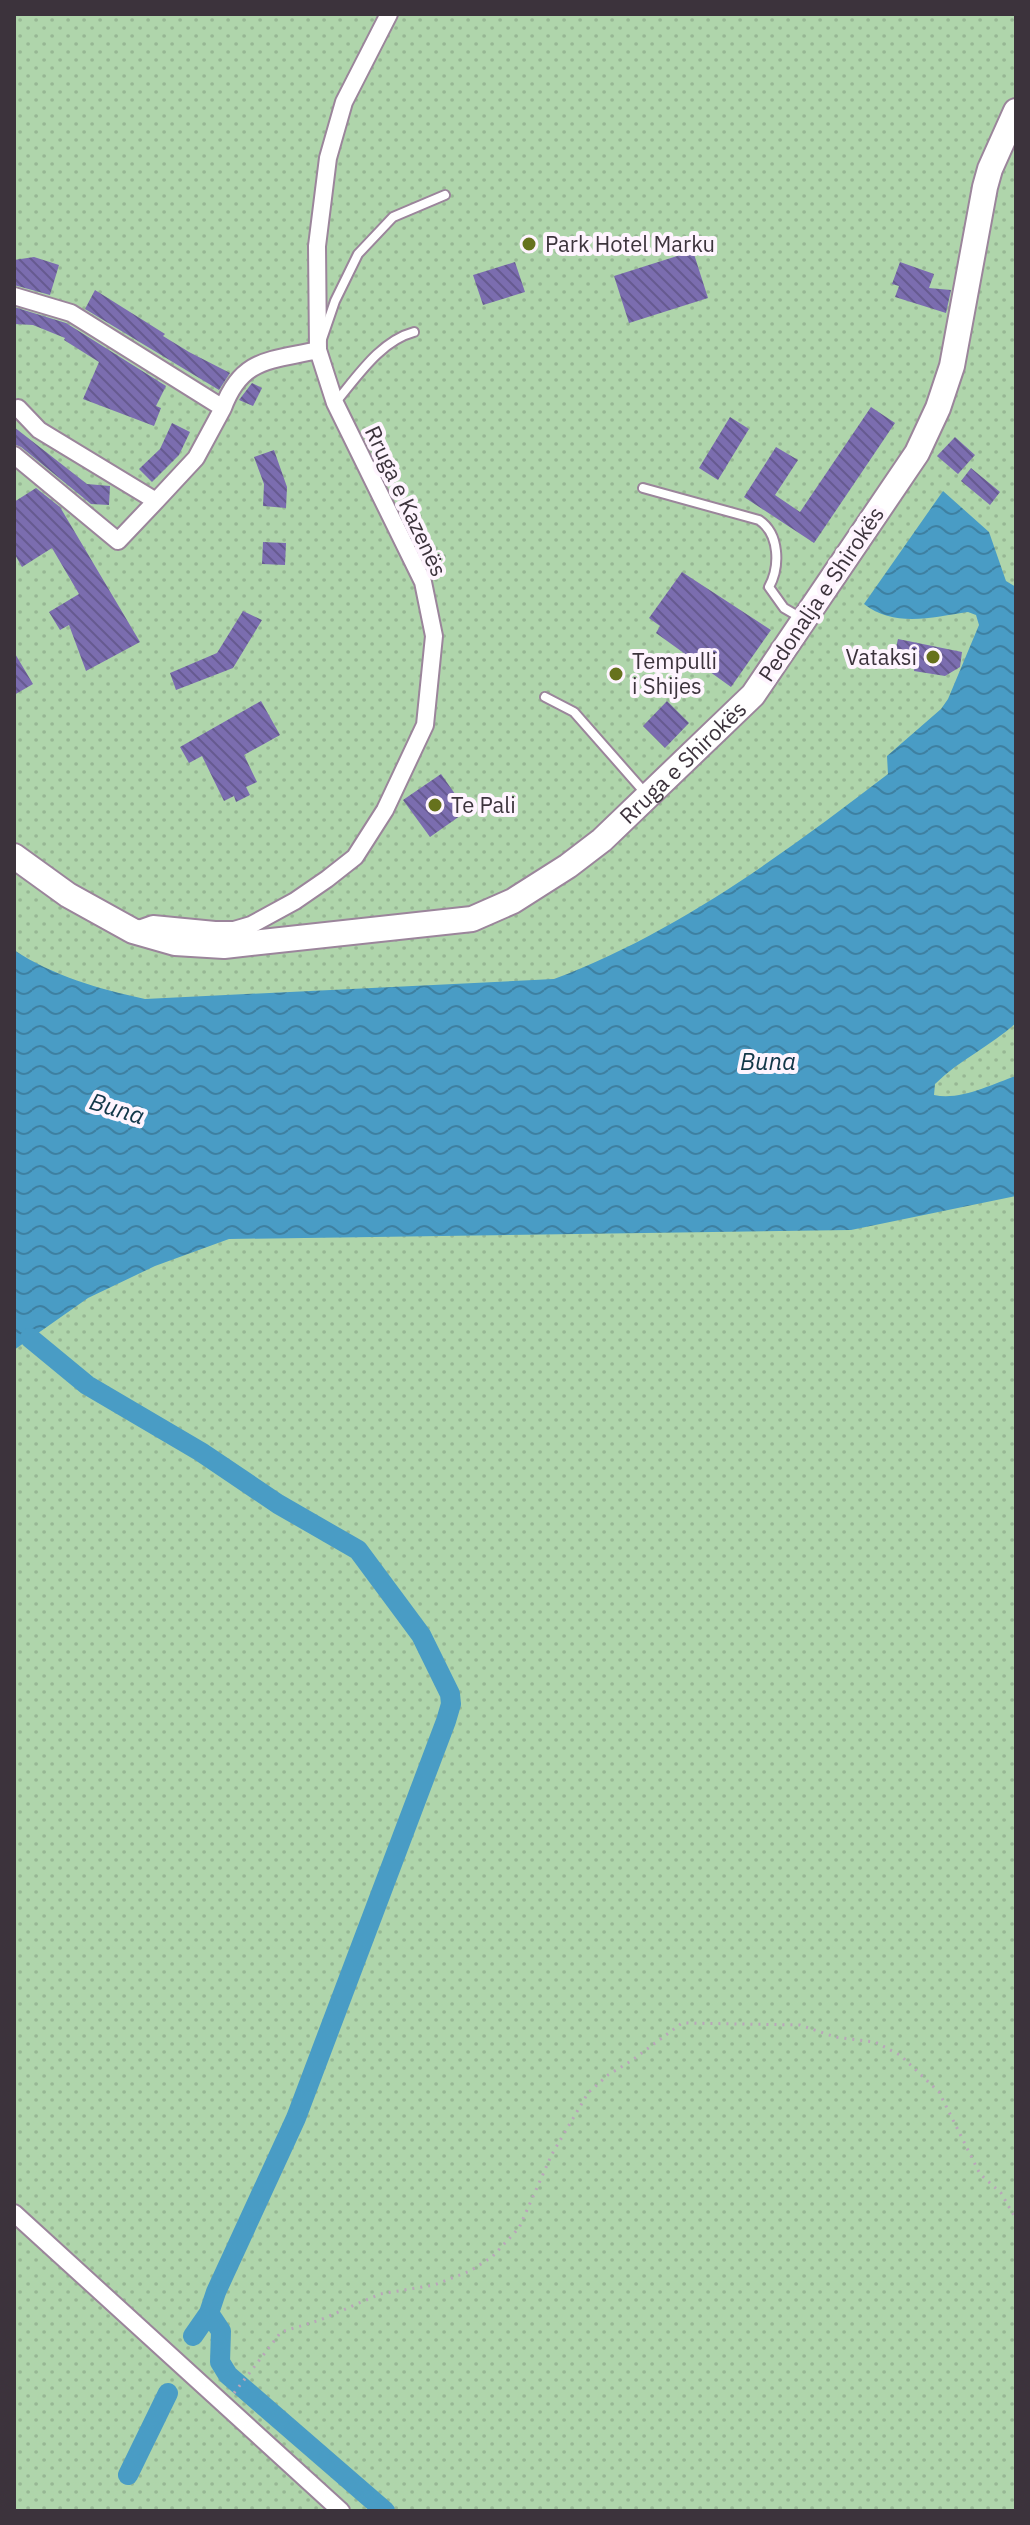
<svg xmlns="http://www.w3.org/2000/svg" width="1030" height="2525" font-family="'IBM Plex Sans',sans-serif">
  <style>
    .park { fill: url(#park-dots) }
    .water { fill: url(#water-waves) }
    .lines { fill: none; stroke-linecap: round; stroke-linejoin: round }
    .canal { stroke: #499cc5; stroke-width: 20 }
    .building { fill: url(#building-back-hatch) }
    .lane-casing { stroke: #9b859b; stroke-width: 12 }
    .street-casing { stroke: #9b859b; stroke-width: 20 }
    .secondary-casing { stroke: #9b859b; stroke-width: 28 }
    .path { stroke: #b9a6b9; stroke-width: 3; stroke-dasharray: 2 6; stroke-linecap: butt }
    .lane { stroke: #fff; stroke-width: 8 }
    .street { stroke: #fff; stroke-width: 16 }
    .secondary { stroke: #fff; stroke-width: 24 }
    .poi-dot { fill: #66721d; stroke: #fef4fe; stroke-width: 3 }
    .labels { text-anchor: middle; stroke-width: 8; stroke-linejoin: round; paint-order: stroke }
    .poi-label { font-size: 22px; fill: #3c333c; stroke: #fef4fe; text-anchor: start }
    .street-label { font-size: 22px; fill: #3c333c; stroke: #fef4fe }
    .water-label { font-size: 24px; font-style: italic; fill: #113648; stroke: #fef4fe }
  </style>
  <defs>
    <pattern id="park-dots" width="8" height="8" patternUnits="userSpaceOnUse" patternTransform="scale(2)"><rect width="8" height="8" fill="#afd5ab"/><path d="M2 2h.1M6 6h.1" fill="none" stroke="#97b794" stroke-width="1.8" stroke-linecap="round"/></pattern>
    <pattern id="water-waves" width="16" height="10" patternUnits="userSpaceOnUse" patternTransform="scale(2)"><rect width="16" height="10" fill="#499cc5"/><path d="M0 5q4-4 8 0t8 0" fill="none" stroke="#3e80a1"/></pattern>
    <pattern id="building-back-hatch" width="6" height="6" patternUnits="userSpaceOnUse" patternTransform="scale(2)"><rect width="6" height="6" fill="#7b6daf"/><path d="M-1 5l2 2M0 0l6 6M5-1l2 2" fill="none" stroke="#665a90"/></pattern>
  </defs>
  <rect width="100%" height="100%" fill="#fae2fa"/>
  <!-- park -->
  <path class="park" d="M 14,14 L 1016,14 L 1016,2511 L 14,2511 Z"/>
  <!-- water -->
  <path class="water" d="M 943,491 L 989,532 L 1006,581 L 1016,587 L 1016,1023 C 991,1046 959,1060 935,1084 L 934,1095 C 960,1101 992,1084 1016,1076 L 1016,1196 L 851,1230 L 229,1239 L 155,1266 L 88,1298 L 14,1350 L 14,950 C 53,976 99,989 145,999 L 554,979 C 677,933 785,853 888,774 L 887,756 L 941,709 L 948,699 L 979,625 L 976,615 L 968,612 C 933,617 895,628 864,604 Z"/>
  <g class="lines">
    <!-- canal -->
    <path class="canal" d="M 30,1338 L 87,1385 L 201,1452 L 278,1504 L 358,1550 L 421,1635 L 450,1694 L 451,1704 L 446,1721 L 296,2118 L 216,2292 L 209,2313 L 221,2331 L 220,2362 L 228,2375 L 385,2511
      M 193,2336 L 209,2313
      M 128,2475 L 168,2393"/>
  </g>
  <!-- building -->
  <path class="building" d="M 693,251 L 708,298 L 629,323 L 614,276 Z
    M 34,257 L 59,265 L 50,295 L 14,285 L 14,260 Z
    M 515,262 L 525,292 L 483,305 L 473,275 Z
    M 900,262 L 934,274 L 929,288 L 951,290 L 946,313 L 895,297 L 899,286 L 892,284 Z
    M 95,290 L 165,334 L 163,336 L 189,352 L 230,373 L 219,390 L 85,309 Z
    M 14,307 L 66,323 L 166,386 L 156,406 L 161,408 L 154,426 L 83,399 L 99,362 L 64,340 L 65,338 L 33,325 L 14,324 Z
    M 252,383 L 262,388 L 253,406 L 239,400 Z
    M 871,407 L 895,423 L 814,543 L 744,497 L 776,447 L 798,460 L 775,495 L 800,512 Z
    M 730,417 L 749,429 L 718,480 L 699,468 Z
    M 172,423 L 190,432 L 179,455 L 152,482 L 139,469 L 160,449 Z
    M 14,427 L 87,484 L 110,486 L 109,505 L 91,504 L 21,447 L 14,444 Z
    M 955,437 L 975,455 L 958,474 L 937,456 Z
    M 274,450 L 287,487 L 286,508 L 263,506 L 264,484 L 254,457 Z
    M 971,468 L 1000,492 L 990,505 L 961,481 Z
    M 36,488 L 60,507 L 140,642 L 86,671 L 69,625 L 60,630 L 49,612 L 79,594 L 52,548 L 22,567 L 14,553 L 14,502 Z
    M 263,542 L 286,543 L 285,565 L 262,564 Z
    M 682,572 L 771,630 L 731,687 L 656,633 L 660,626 L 649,618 Z
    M 243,611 L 262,620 L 233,668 L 176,690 L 170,673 L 217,653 Z
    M 898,639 L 962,652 L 960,667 L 945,676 L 914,671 L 916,659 L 894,656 Z
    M 14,652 L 33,684 L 14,695 Z
    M 261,701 L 280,735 L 244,755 L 257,782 L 246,787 L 250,795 L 236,802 L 234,796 L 224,801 L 202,756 L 189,763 L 180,747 Z
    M 667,701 L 689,723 L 665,748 L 643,726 Z
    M 441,774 L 467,811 L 430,837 L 403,800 Z"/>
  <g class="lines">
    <defs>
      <path id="lane" d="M 322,339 L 335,301 L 358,254 L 393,217 L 445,195
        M 335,403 C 357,377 380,341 414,332
        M 643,488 L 759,520 C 780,534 780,567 769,587 L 784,608 L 803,619
        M 545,697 L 574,712 L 647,795"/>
      <path id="street" d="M 14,296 L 71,313 L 223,408 L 196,458 L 156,501
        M 223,408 C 242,357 271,361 318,350
        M 14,455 L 118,541 L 156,501 L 39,430 L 18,408
        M 133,931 L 153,924 L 215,930 L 234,930 L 251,925 L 295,901 L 327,879 L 355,857 L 385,810 L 425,725 L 434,636 L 423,582 L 335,403 L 318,350 L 317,246 L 328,158 L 344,102 L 389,14
        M 14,2213 L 341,2511"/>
      <g id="secondary">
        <path id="s1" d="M 14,856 L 68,895 L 133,931 L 175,943 L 224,946 L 472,919 L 513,901 L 568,866 L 602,840 L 753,695 L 917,453 L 938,408 L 952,366 L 985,187 L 990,169 L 1016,111"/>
      </g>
    </defs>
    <!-- lane casing -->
    <use href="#lane" class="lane-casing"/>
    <!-- street casing -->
    <use href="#street" class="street-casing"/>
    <!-- secondary casing -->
    <use href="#secondary" class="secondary-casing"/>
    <!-- path -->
    <path class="path" d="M 234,2393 L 281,2332 L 320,2320 L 380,2294 L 434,2285 L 470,2271 L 492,2257 L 519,2228 L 552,2154 L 588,2093 L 608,2075 L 631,2061 L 682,2023 L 800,2025 L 835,2037 L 875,2042 L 900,2055 L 939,2092 L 980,2174 L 1001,2193 L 1016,2219"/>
    <!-- lane -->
    <use href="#lane" class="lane"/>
    <!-- street -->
    <use href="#street" class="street"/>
    <!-- secondary -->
    <use href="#secondary" class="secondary"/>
  </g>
  <!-- markers -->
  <g class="poi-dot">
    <circle cx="529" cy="244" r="8"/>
    <circle cx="933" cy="657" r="8"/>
    <circle cx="616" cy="674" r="8"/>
    <circle cx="435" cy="805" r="8"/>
  </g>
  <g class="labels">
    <!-- poi labels -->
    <g class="poi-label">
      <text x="545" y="252">Park Hotel Marku</text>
      <text x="917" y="665" text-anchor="end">Vataksi</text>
      <text x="632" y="669">Tempulli<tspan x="632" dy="25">i Shijes</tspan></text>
      <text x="451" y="813">Te Pali</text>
    </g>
    <!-- street labels -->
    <g class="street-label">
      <text transform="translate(406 501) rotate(65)" y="8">Rruga e Kazenës</text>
      <text transform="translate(821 594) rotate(-56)" y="8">Pedonalja e Shirokës</text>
      <text dy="8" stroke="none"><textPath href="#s1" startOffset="748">Rruga e Shirokës</textPath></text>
    </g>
    <!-- water labels -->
    <g class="water-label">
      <text x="768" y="1070">Buna</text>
      <text transform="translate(117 1109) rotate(17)" y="8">Buna</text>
    </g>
  </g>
  <!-- border -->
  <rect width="1030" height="2525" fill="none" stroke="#3c333c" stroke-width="32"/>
</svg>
